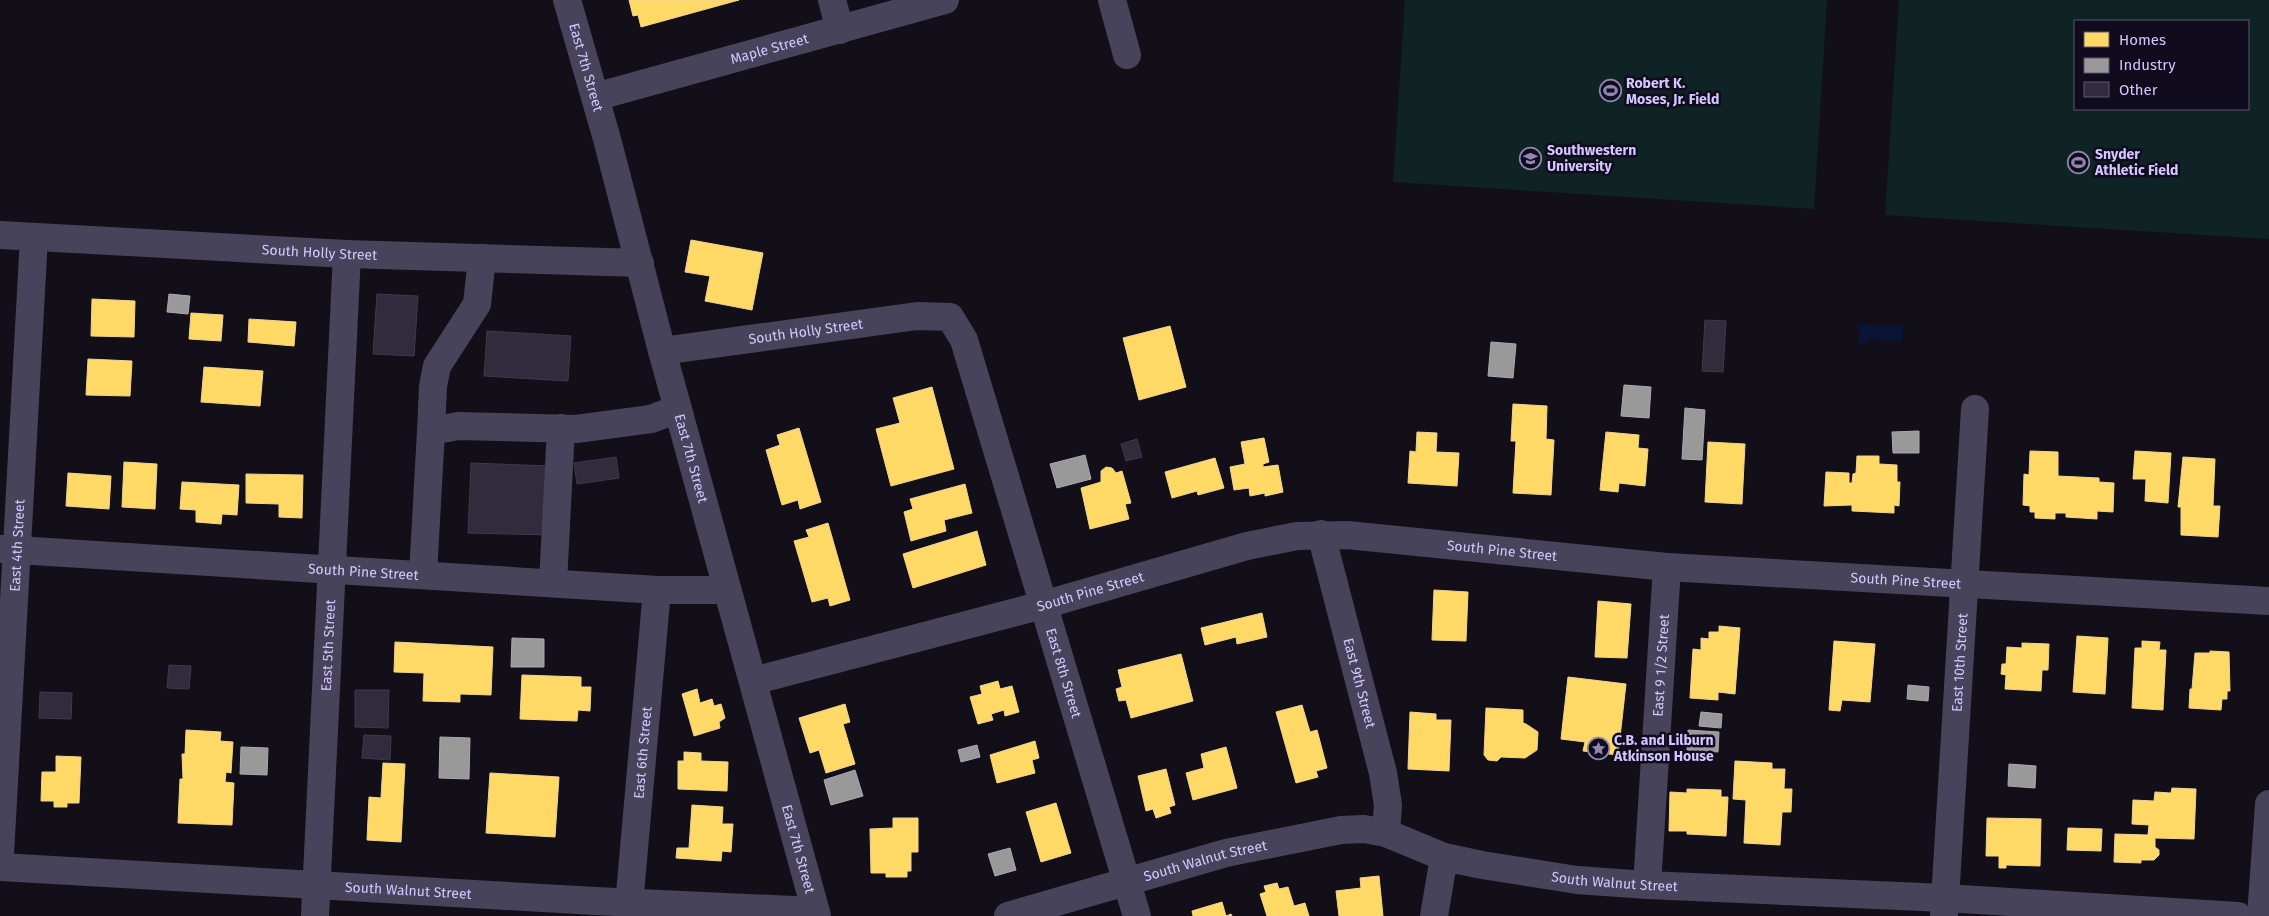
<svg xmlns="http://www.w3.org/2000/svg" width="2269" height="916" font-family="'Fira Sans',sans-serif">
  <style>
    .green { fill: #0f2325; fill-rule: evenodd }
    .water { fill: #091436 }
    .homes { fill: #ffd966; stroke: #f2d494 }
    .industry { fill: #999; stroke: #aaa7b8 }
    .building { fill: #302c3c; stroke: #3e394f }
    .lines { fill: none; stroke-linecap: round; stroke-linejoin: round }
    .minor { stroke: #47435a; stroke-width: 28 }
    .labels { text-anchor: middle; stroke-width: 5; stroke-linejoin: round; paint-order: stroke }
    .street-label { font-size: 14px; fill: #d3c7ff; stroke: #100b1d }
    .poi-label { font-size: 14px; font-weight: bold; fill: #d3c7ff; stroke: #100b1d; text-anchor: start }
  </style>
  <rect width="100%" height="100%" fill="#120f19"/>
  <!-- green -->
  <path class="green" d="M 1405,0 L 1827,0 L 1814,209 L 1393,182 Z
    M 1899,0 L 2269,0 L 2269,239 L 1885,215 ZM 2248,21 L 2248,109 L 2075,109 L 2075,21 Z"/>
  <!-- water -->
  <path class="water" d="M 1860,324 L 1903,326 L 1902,341 L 1868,339 L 1868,344 L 1858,344 Z"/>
  <!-- homes -->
  <path class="homes" d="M 629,0 L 739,0 L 641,27 L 638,15 L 633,16 Z
    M 691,240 L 763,253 L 752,310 L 705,301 L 710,276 L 685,272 Z
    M 92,299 L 135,301 L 134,337 L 91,336 Z
    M 191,313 L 223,315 L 221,341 L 189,339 Z
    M 249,319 L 296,322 L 294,346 L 248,342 Z
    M 1170,326 L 1186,387 L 1139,400 L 1123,338 Z
    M 88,359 L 132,361 L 130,396 L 86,395 Z
    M 204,367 L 263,371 L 260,406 L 201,402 Z
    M 932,387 L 954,469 L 891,486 L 876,429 L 900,423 L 893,398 Z
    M 1513,404 L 1547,406 L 1546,439 L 1554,440 L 1551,495 L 1513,493 L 1516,441 L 1511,441 Z
    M 799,428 L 821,502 L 800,509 L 798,500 L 782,505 L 766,450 L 780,445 L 777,435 Z
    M 1417,432 L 1437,433 L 1436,452 L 1459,453 L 1457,486 L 1408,483 L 1410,451 L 1416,452 Z
    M 1606,432 L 1639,435 L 1638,448 L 1648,449 L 1645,486 L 1619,483 L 1618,492 L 1600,490 Z
    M 1264,438 L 1269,462 L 1263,464 L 1263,467 L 1278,465 L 1283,492 L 1265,496 L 1265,493 L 1250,496 L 1249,488 L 1234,490 L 1230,467 L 1245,464 L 1241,442 Z
    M 1708,442 L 1745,444 L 1742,504 L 1705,502 Z
    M 2030,451 L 2058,452 L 2058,476 L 2099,478 L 2099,482 L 2114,483 L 2113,512 L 2097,511 L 2097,519 L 2066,517 L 2066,513 L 2055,513 L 2055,519 L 2035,518 L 2035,512 L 2030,512 L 2030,506 L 2023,505 L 2024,474 L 2029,475 Z
    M 2135,451 L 2171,453 L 2168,503 L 2145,501 L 2146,479 L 2133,479 Z
    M 1857,456 L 1879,456 L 1879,464 L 1897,465 L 1897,482 L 1900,482 L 1899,506 L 1894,505 L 1894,513 L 1852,511 L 1852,505 L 1824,506 L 1826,472 L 1849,473 L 1849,483 L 1852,483 L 1853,474 L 1856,473 Z
    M 2183,457 L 2215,459 L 2213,506 L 2220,506 L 2218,537 L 2181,535 L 2181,507 L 2178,507 Z
    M 1215,458 L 1224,488 L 1198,495 L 1197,491 L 1172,498 L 1165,472 Z
    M 124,462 L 157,464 L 155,509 L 122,507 Z
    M 1106,467 L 1112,468 L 1116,473 L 1122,471 L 1131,503 L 1125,504 L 1129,519 L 1090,529 L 1081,488 L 1101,482 L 1101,471 Z
    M 68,473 L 111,476 L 109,509 L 66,506 Z
    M 246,474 L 303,475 L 302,518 L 279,517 L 279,504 L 246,503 Z
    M 182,482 L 239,485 L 237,515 L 222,514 L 221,524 L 196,522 L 196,510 L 180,509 Z
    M 965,484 L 972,513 L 944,520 L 946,531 L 911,541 L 904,512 L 913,509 L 910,499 Z
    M 828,523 L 850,600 L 830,606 L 828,598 L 812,602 L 794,541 L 809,537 L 806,530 Z
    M 977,531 L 986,565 L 913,588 L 903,554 Z
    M 1434,590 L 1468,592 L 1466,641 L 1432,640 Z
    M 1598,601 L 1631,604 L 1627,658 L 1595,657 Z
    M 1262,613 L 1267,637 L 1237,644 L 1236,637 L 1205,645 L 1201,628 Z
    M 1719,626 L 1740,628 L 1735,694 L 1718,692 L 1718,700 L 1690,698 L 1693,649 L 1701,650 L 1701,638 L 1709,639 L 1709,632 L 1719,632 Z
    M 2077,636 L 2108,638 L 2105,694 L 2073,692 Z
    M 1834,641 L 1875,644 L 1870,702 L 1842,700 L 1840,711 L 1829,710 Z
    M 2142,641 L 2160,642 L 2159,650 L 2166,650 L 2163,710 L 2132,708 L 2135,648 L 2142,648 Z
    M 395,642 L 493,647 L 491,695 L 460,694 L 460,702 L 423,701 L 424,673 L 394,672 Z
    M 2022,643 L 2049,644 L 2048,670 L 2042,670 L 2041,691 L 2005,689 L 2006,675 L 2001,674 L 2002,664 L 2006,664 L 2007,647 L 2022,648 Z
    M 2210,651 L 2229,652 L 2230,691 L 2227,691 L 2227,699 L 2222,699 L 2221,710 L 2189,708 L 2190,689 L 2192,689 L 2195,653 L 2210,653 Z
    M 1181,654 L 1193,701 L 1131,718 L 1126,700 L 1119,701 L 1116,689 L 1122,687 L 1118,670 Z
    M 522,675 L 581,677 L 581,687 L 591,687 L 590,711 L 578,710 L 577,721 L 520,719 Z
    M 1568,677 L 1626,684 L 1618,755 L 1583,751 L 1585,742 L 1561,739 Z
    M 998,681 L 1000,689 L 1012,686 L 1019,712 L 1005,716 L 1004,710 L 991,714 L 993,720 L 978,724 L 970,697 L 982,694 L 980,686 Z
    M 697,689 L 700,703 L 712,699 L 714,706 L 721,704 L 725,718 L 719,722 L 720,728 L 694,736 L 682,694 Z
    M 845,704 L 850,722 L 843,724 L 855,764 L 826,773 L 819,750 L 810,753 L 799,718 Z
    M 1302,705 L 1310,732 L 1317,730 L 1327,768 L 1316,771 L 1318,777 L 1296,783 L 1276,712 Z
    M 1486,708 L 1523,710 L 1523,723 L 1526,724 L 1538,732 L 1537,750 L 1525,758 L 1501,757 L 1497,761 L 1488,760 L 1484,755 Z
    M 1410,712 L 1436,714 L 1436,720 L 1451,720 L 1449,771 L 1408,769 Z
    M 186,730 L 221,732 L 220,741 L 233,742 L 231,773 L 226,772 L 225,782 L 234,783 L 232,825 L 178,823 L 180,779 L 183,779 L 182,754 L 185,754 Z
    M 1035,741 L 1039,758 L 1032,760 L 1035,773 L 997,783 L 990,755 Z
    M 1226,747 L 1237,788 L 1193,800 L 1186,773 L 1204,768 L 1201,754 Z
    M 684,752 L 701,753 L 701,761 L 728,762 L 727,791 L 678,789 L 678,761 L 684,761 Z
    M 56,756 L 81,757 L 79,803 L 67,803 L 67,807 L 54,807 L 54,801 L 41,801 L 42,772 L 56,772 Z
    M 1735,761 L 1772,763 L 1772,769 L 1785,769 L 1784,789 L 1792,789 L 1791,812 L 1782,812 L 1780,845 L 1744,843 L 1746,800 L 1733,799 Z
    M 383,763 L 405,764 L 401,842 L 367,840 L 369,797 L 381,798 Z
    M 1166,769 L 1175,805 L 1169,807 L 1171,813 L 1156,818 L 1153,809 L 1146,811 L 1138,776 Z
    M 490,773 L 559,777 L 555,837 L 486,833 Z
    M 2172,788 L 2196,789 L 2194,839 L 2155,838 L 2155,847 L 2159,850 L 2159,855 L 2154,860 L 2141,860 L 2141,863 L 2114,862 L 2115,834 L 2148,835 L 2149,825 L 2132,824 L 2133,800 L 2154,801 L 2155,792 L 2171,793 Z
    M 1687,789 L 1721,790 L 1721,797 L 1728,797 L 1726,836 L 1687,834 L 1687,831 L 1669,831 L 1670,792 L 1687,793 Z
    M 1056,803 L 1071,853 L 1041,862 L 1026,812 Z
    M 692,805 L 723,807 L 722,824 L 733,824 L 731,852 L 722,851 L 721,861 L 676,858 L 677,848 L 689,848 Z
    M 893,818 L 918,818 L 918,852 L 911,852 L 911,871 L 907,871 L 907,877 L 886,877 L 886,873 L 871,873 L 870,829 L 893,828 Z
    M 1987,818 L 2041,819 L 2040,866 L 2006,865 L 2006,868 L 1999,868 L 1999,856 L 1986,856 Z
    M 2068,828 L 2102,829 L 2101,851 L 2067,850 Z
    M 1379,876 L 1383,916 L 1339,916 L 1336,891 L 1361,888 L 1360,878 Z
    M 1277,883 L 1279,889 L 1288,887 L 1294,906 L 1305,903 L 1309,916 L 1267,916 L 1260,894 L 1266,892 L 1264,886 Z
    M 1222,902 L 1226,916 L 1231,914 L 1232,916 L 1193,916 L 1192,911 Z"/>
  <!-- industry -->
  <path class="industry" d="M 169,294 L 190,296 L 188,314 L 167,312 Z
    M 1491,342 L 1516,344 L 1513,378 L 1488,376 Z
    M 1624,385 L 1651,387 L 1649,418 L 1621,416 Z
    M 1685,408 L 1705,410 L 1702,460 L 1682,459 Z
    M 1919,431 L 1919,453 L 1893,453 L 1892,432 Z
    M 1085,455 L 1091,479 L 1057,488 L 1050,464 Z
    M 512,638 L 544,639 L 544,667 L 511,667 Z
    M 1908,685 L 1929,687 L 1928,701 L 1907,699 Z
    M 1701,712 L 1722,714 L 1721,728 L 1699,726 Z
    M 1688,730 L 1719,732 L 1718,752 L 1687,750 Z
    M 440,737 L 470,738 L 469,779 L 439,778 Z
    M 977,745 L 980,757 L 961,762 L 958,750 Z
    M 241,747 L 268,748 L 267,775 L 240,774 Z
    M 2009,764 L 2036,766 L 2035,788 L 2008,786 Z
    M 855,770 L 863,796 L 831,805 L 824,780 Z
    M 1010,848 L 1016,870 L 995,876 L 988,854 Z"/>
  <!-- building -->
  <path class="building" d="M 377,294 L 418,296 L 414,356 L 373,354 Z
    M 1705,320 L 1726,321 L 1723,372 L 1702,371 Z
    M 487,331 L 571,336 L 568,381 L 484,376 Z
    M 1137,439 L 1142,457 L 1126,461 L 1121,444 Z
    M 616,457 L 619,478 L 577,484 L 574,463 Z
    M 471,463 L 550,466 L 550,535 L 468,533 Z
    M 169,665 L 191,666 L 189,689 L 167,688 Z
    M 355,690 L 389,690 L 388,728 L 355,727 Z
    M 40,692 L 72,693 L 71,719 L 39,718 Z
    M 364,735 L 391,736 L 390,760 L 362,758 Z"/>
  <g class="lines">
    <!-- minor -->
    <g class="minor">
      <path id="s1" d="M 567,0 L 607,139 L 662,351 L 817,916"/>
      <path d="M 832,0 L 840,30"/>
      <path d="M 1112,0 L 1127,55"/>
      <path id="s2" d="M 595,97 L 945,0"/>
      <path id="s3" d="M 0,235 L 347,254 L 640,263"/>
      <path id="s4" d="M 662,351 L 917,316 L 950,317 L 964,340 L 1137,916"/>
      <path d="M 431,431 L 433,386 L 437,366 L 477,304 L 482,258"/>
      <path id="s5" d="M 1321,534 L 1383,773 L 1388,805 L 1386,833"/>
      <path id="s6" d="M 0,549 L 657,590 L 727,590"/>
      <path d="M 423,575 L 431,431 L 458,426 L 576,429 L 651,419 L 678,409"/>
      <path d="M 553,583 L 561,428"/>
      <path id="s7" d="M 753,681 L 1043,605 L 1247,546 L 1297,536 L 1347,535 L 1667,567 L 2269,601"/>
      <path id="s8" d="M 0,855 L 34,237"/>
      <path id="s9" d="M 0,867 L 595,901 L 815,911"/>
      <path id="s10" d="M 1647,885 L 1667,567"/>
      <path id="s11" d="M 315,916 L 347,254"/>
      <path id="s12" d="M 628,916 L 657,590"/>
      <path id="s13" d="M 1008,916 L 1226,853 L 1341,830 L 1364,829 L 1386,833 L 1444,857 L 1482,865 L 1577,880 L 1647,885 L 1945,898 L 2238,916"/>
      <path d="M 1434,916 L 1444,857"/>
      <path id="s14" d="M 1944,916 L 1975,409"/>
      <path d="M 2261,916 L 2269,804"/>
    </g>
  </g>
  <!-- icons -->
  <defs>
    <symbol id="stadium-ring" viewBox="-11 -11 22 22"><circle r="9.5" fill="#100b1d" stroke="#8f87ae" stroke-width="1.5"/><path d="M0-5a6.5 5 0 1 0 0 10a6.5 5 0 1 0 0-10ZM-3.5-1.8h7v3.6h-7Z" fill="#8f87ae"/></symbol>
    <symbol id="university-ring" viewBox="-11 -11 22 22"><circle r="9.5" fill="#100b1d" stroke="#8f87ae" stroke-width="1.5"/><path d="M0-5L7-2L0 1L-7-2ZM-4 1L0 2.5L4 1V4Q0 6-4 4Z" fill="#8f87ae"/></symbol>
    <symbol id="sight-ring" viewBox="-11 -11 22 22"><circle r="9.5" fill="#100b1d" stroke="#8f87ae" stroke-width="1.5"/><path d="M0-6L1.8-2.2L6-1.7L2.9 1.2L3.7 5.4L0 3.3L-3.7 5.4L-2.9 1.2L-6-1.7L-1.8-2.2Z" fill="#8f87ae"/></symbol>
  </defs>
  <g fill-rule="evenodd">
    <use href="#stadium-ring" x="1598" y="78" width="25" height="25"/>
    <use href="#university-ring" x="1518" y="146" width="25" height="25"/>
    <use href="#stadium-ring" x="2066" y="150" width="25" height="25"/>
    <use href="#sight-ring" x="1586" y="736" width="25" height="25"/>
  </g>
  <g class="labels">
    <!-- street labels -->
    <g class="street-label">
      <text dy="5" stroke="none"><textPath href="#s2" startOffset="181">Maple Street</textPath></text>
      <text dy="5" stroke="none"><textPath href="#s1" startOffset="70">East 7th Street</textPath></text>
      <text dy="5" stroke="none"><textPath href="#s3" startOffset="320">South Holly Street</textPath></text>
      <text dy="5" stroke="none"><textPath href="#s4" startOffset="145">South Holly Street</textPath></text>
      <text dy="5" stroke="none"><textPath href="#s1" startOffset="475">East 7th Street</textPath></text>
      <text dy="5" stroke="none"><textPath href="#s8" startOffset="310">East 4th Street</textPath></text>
      <text dy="5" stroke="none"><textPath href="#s7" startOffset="769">South Pine Street</textPath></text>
      <text dy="5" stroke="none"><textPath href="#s6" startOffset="364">South Pine Street</textPath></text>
      <text dy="5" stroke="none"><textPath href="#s7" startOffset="1174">South Pine Street</textPath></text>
      <text dy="5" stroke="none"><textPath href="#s7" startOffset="349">South Pine Street</textPath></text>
      <text dy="5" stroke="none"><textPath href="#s11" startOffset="271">East 5th Street</textPath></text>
      <text dy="5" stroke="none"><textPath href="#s14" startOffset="254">East 10th Street</textPath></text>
      <text dy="5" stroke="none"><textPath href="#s10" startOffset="220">East 9 1/2 Street</textPath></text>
      <text dy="5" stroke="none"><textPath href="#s4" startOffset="665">East 8th Street</textPath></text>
      <text dy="5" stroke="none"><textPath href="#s5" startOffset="154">East 9th Street</textPath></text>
      <text dy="5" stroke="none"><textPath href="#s12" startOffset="164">East 6th Street</textPath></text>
      <text dy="5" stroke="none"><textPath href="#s1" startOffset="880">East 7th Street</textPath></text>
      <text dy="5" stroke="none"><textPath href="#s13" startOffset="205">South Walnut Street</textPath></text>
      <text dy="5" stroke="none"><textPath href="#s13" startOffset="625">South Walnut Street</textPath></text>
      <text dy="5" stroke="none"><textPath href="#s9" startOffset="409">South Walnut Street</textPath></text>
    </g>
    <!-- poi labels -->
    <g class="poi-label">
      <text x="1626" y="88">Robert K.<tspan x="1626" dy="16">Moses, Jr. Field</tspan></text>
      <text x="1547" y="155">Southwestern<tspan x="1547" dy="16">University</tspan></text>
      <text x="2095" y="159">Snyder<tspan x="2095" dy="16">Athletic Field</tspan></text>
      <text x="1614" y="745">C.B. and Lilburn<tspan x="1614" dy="16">Atkinson House</tspan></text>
    </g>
  </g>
  <!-- legend -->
  <rect x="2074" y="20" width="175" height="90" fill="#100b1d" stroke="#5e5677"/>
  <rect x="2084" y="32" width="25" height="15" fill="#ffd966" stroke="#5e5677"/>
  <text x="2119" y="45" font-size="15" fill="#d3c7ff">Homes</text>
  <rect x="2084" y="58" width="25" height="15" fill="#999999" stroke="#5e5677"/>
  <text x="2119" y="70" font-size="15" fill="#d3c7ff">Industry</text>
  <rect x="2084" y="82" width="25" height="15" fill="#302c3c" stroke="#5e5677"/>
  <text x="2119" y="95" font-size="15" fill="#d3c7ff">Other</text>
</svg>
